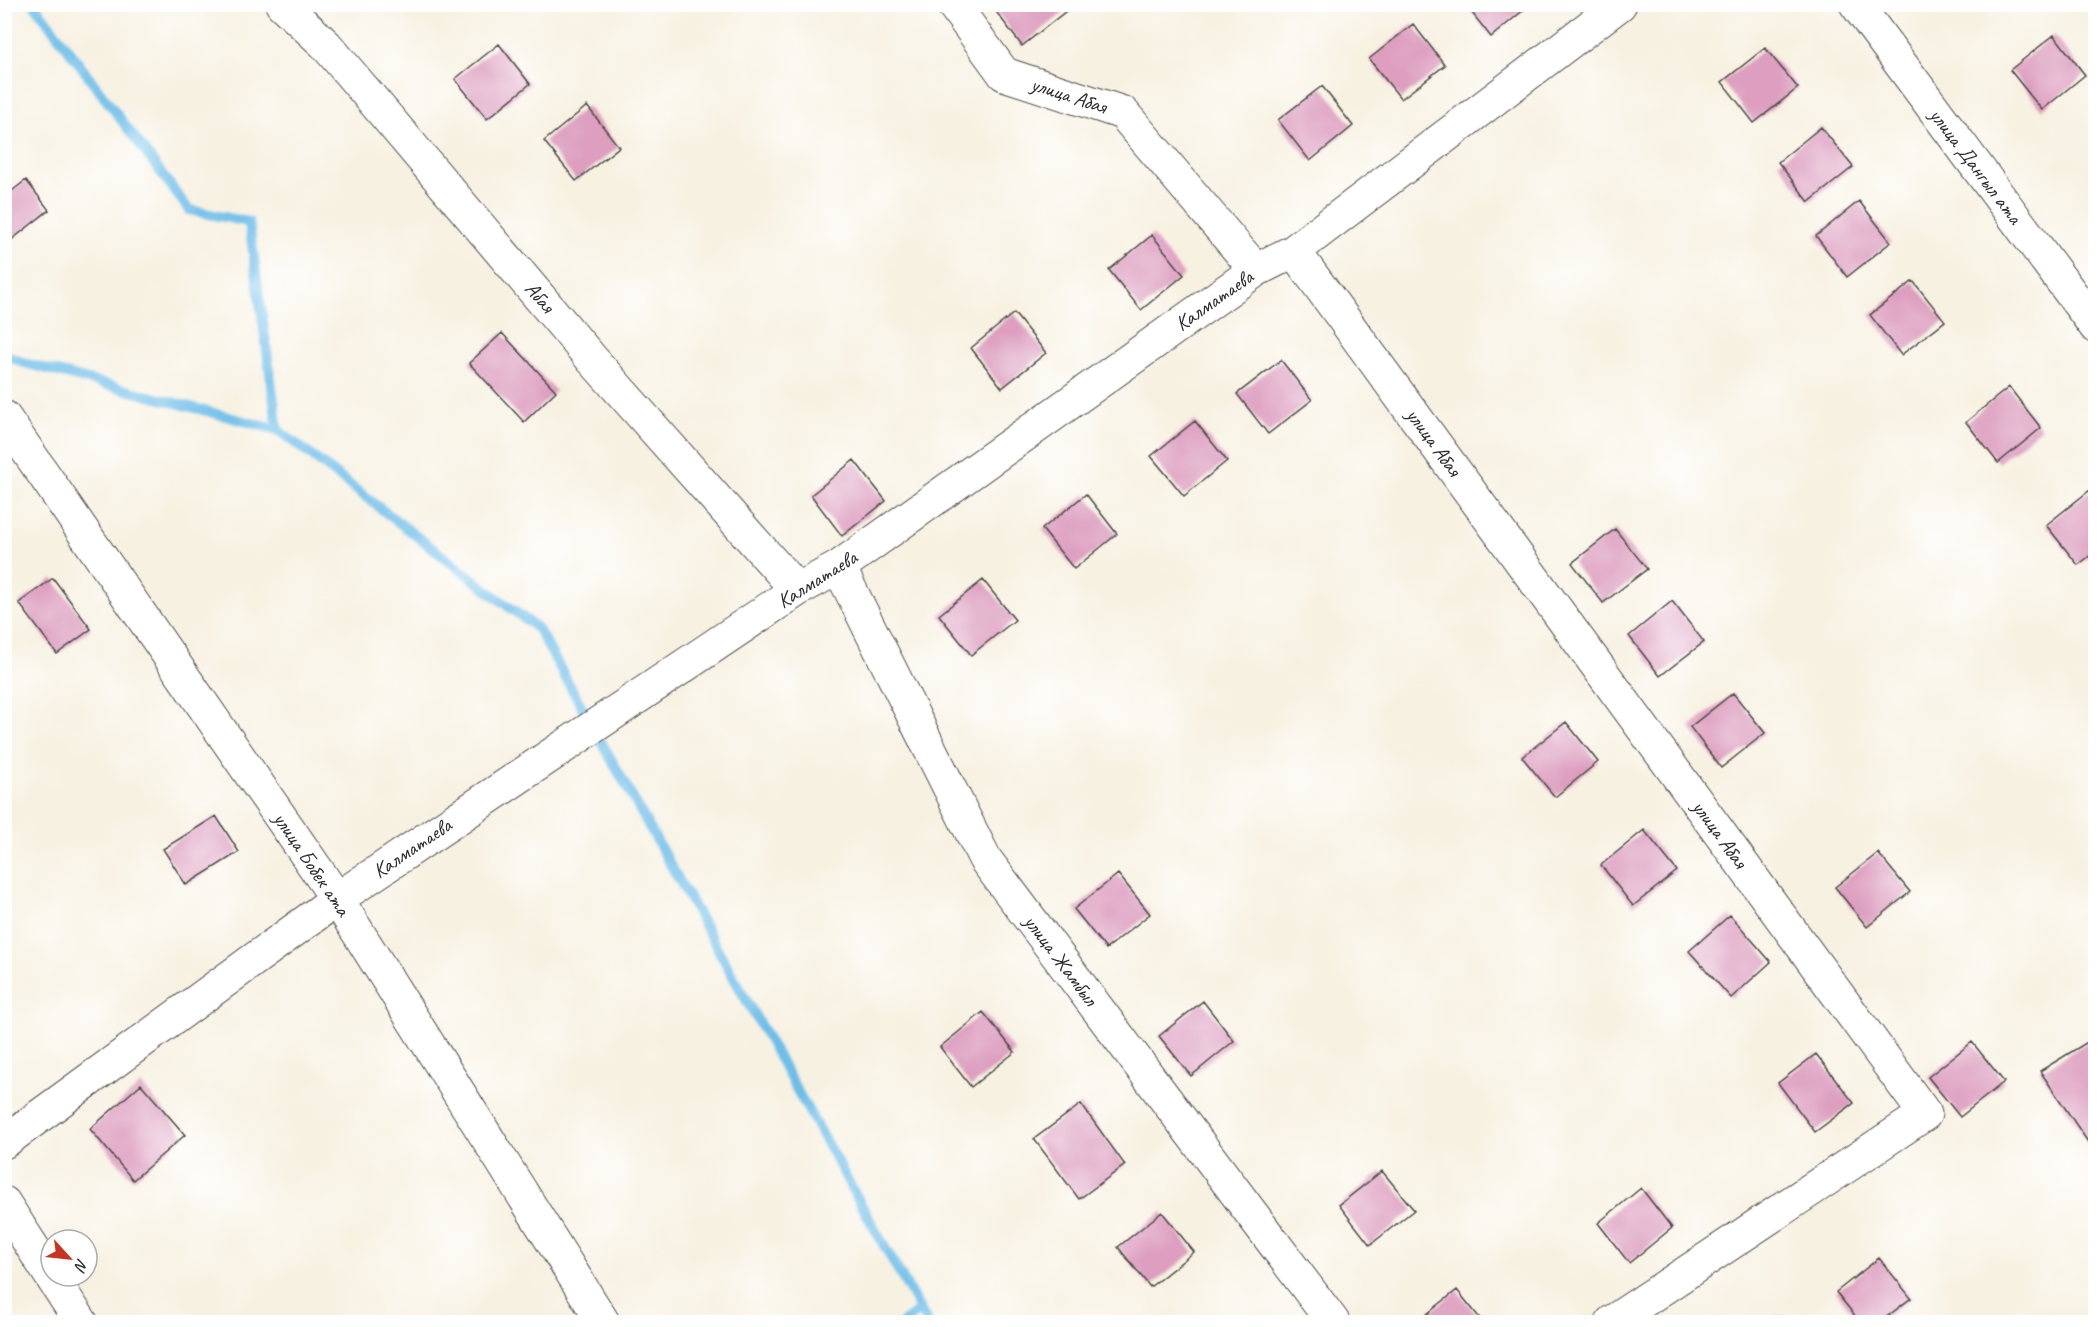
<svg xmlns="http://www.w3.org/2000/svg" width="2100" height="1327" font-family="Caveat,sans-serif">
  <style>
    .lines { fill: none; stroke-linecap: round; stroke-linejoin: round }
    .stream { stroke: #6dbee9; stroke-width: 10 }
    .building { fill: #dd9ebf }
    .minor-casing { stroke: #4a4946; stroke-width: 35 }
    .minor { stroke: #fff; stroke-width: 33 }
    .labels { text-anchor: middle; stroke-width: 6; stroke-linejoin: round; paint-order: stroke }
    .street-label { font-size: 21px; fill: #2b2b2b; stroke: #fff }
  </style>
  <rect width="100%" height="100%" fill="#fff"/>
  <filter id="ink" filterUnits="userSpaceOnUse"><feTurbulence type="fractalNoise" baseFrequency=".0167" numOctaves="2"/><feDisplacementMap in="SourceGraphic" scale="12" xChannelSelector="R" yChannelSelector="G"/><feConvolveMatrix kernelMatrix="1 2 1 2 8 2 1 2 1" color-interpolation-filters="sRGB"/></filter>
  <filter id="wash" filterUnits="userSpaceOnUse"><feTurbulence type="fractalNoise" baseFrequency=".008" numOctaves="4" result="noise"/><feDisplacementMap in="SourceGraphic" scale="24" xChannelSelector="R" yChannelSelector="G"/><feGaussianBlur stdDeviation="1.35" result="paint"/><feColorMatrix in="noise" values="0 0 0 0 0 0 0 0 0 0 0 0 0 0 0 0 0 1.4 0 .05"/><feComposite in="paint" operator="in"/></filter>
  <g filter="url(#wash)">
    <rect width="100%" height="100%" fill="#f7f1e1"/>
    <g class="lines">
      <!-- stream -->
      <path class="stream" d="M 34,4 L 189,210 L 249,222 L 278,430
        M 4,354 L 24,363 L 278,430 L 538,629 L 927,1322
        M 904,1322 L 919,1311"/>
    </g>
    <g id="blocks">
      <!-- building -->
      <path class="building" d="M 1061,4 L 1066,11 L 1022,46 L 991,5 Z
        M 1465,4 L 1531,4 L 1491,37 Z
        M 1413,24 L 1445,65 L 1401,99 L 1369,59 Z
        M 2054,35 L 2085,75 L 2042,110 L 2010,70 Z
        M 499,44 L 530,84 L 487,119 L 455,79 Z
        M 1765,48 L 1798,88 L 1754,123 L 1722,82 Z
        M 1322,86 L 1353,126 L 1310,161 L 1278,120 Z
        M 587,106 L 619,147 L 576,181 L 544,141 Z
        M 1821,127 L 1853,167 L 1809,202 L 1778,162 Z
        M 26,180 L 49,210 L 10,241 L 4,234 L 4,197 Z
        M 1859,201 L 1891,242 L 1847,277 L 1816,236 Z
        M 1152,235 L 1184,275 L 1141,310 L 1109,270 Z
        M 1913,281 L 1945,321 L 1901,355 L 1870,315 Z
        M 1014,313 L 1046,353 L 1002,388 L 971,348 Z
        M 502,333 L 556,391 L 524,422 L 469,363 Z
        M 1281,360 L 1312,400 L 1268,434 L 1237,394 Z
        M 2009,387 L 2041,428 L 1998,463 L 1966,422 Z
        M 1195,421 L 1227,461 L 1184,496 L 1151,456 Z
        M 854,460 L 886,501 L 842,536 L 811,495 Z
        M 2090,490 L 2096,498 L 2096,551 L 2078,565 L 2046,525 Z
        M 1086,494 L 1117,534 L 1074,569 L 1042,529 Z
        M 1615,529 L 1647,569 L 1603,603 L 1572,563 Z
        M 53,578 L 91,629 L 57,654 L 19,603 Z
        M 983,580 L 1015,620 L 971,655 L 939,615 Z
        M 1672,601 L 1704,642 L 1660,676 L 1629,636 Z
        M 1733,693 L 1765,733 L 1721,768 L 1690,727 Z
        M 1566,722 L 1598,762 L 1555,797 L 1522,757 Z
        M 216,816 L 239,852 L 186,885 L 163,849 Z
        M 1644,830 L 1677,871 L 1633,906 L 1601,865 Z
        M 1878,853 L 1910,892 L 1867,927 L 1835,887 Z
        M 1118,874 L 1150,914 L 1106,949 L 1074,909 Z
        M 1730,915 L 1771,962 L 1731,998 L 1689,951 Z
        M 1203,1001 L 1234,1041 L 1191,1076 L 1159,1036 Z
        M 983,1012 L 1015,1052 L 971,1087 L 940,1047 Z
        M 2094,1038 L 2096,1041 L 2096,1154 L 2040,1071 Z
        M 1972,1042 L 2004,1082 L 1960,1117 L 1928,1077 Z
        M 1816,1054 L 1854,1103 L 1815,1132 L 1778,1083 Z
        M 141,1084 L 185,1135 L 133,1180 L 90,1129 Z
        M 1081,1104 L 1125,1165 L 1079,1199 L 1034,1139 Z
        M 1382,1171 L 1414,1210 L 1370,1245 L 1339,1205 Z
        M 1641,1188 L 1672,1228 L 1629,1263 L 1598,1223 Z
        M 1162,1212 L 1194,1252 L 1150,1287 L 1118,1247 Z
        M 1879,1258 L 1911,1298 L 1880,1322 L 1860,1322 L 1836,1292 Z
        M 1457,1290 L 1483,1322 L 1417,1322 Z
        M 1779,1315 L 1785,1322 L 1770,1322 Z"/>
    </g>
  </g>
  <g filter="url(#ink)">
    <use href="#blocks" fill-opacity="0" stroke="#4a4946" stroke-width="1.5"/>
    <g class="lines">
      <defs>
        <path id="minor" d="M 282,4 L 326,45 L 591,358 L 797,590
          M 953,4 L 1004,74 L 1123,113 L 1256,270
          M 1856,4 L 2096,327
          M 1294,251 L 1925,1114 L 1612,1322
          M 4,417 L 337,899 L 603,1322
          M 839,567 L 985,859 L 1333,1322
          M 4,1142 L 337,899 L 797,590 L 839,567 L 1256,270 L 1294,251 L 1620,4
          M 4,1203 L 51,1276
          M 51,1276 L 81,1322"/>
      </defs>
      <!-- minor casing -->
      <use href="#minor" class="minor-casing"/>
      <!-- minor -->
      <use href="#minor" class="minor"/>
    </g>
  </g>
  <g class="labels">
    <!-- street labels -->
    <g class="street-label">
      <text transform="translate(1069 95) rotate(18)" y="7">улица Абая</text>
      <text transform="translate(1976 166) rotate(53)" y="7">улица Дангыл ата</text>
      <text transform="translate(540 297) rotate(50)" y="7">Абая</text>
      <text transform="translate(1214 300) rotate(-35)" y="7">Калматаева</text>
      <text transform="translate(1434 442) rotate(54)" y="7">улица Абая</text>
      <text transform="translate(817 579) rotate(-32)" y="7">Калматаева</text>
      <text transform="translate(1720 834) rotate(54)" y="7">улица Абая</text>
      <text transform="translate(412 848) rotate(-34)" y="7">Калматаева</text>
      <text transform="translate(312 864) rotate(56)" y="7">улица Бобек ата</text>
      <text transform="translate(1061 960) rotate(53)" y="7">улица Жамбыл</text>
    </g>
  </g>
  <!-- margin -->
  <rect width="2100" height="1327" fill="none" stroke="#fff" stroke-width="24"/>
  <!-- north arrow -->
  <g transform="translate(69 1258) rotate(117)"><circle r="28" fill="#ffffff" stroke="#aaaaaa" stroke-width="1.5"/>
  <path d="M0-4.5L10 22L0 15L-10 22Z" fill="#c8321e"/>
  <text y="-9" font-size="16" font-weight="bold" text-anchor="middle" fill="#2b2b2b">N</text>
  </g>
</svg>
